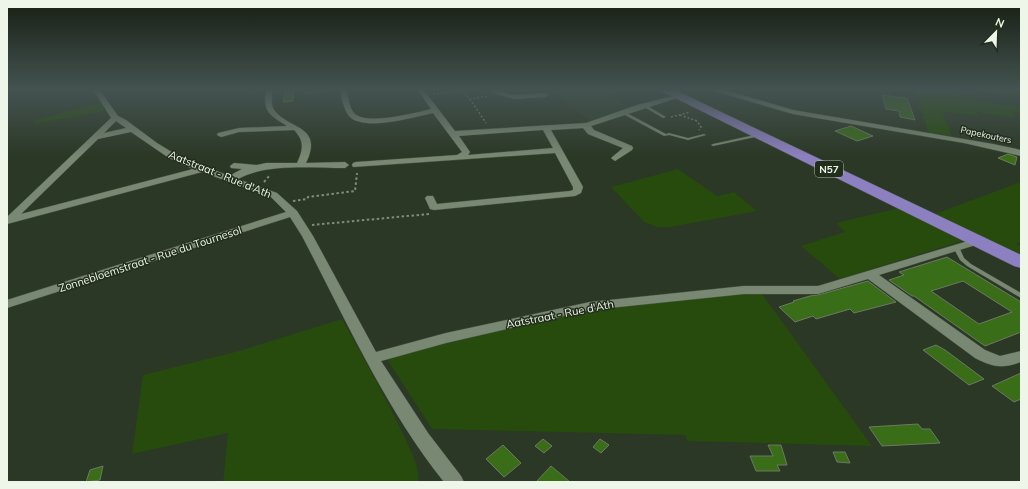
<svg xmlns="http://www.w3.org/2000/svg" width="1028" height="489" font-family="Mulish,sans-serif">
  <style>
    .built { fill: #2f4027 }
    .green { fill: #264b0c }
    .building { fill: #3a6d17; stroke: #6b7a64; fill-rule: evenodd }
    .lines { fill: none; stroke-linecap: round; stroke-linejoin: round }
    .lane-casing { stroke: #485343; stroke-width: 0.5 }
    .street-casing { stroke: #485343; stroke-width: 1 }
    .primary-casing { stroke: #485343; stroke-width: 1 }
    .path-far1 { stroke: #818c7c; stroke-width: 1.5; stroke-dasharray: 2 2; stroke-linecap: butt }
    .path { stroke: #818c7c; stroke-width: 2; stroke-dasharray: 2.5 2.5; stroke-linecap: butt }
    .lane { fill: #798872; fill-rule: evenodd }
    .street { fill: #798872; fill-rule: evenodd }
    .primary { fill: #8d80c1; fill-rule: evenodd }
    .labels { text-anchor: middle; stroke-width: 3; stroke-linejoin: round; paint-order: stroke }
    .far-street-label { font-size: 9px; fill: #eef6ea; stroke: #222e1c }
    .shield { fill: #222e1c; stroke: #b1baac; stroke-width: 1 }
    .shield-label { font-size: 10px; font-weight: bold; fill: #eef6ea }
    .street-label { font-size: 11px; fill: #eef6ea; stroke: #222e1c }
  </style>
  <rect width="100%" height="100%" fill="#2b3825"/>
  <!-- built -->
  <path class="built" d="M 548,89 L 635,89 L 608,96 L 629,107 L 591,121 Z"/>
  <!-- green -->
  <path class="green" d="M 914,89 L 935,89 L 971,94 L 973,100 L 1021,107 L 1021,113 L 1014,112 L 1016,118 L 976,112 L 978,116 L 942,111 L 952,136 L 929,133 Z
    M 969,89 L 1021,89 L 1021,97 Z
    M 100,103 L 103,107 L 104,111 L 35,124 L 35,120 Z
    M 678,169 L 717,196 L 734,192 L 757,211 L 670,227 L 658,227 L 644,222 L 611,187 Z
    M 1021,182 L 1021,242 L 1016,244 L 1021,247 L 1021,256 L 935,214 Z
    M 899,208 L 965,240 L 840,279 L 801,246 L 845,232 L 836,223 Z
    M 749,291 L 762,294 L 872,446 L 687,441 L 685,435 L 432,429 L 385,356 L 574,311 Z
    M 342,319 C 363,357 385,396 404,436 C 410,450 420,466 418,482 L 223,482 L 228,433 L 132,454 L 143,375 L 239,351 Z"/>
  <!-- building -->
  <path class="building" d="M 294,89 L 293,101 L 283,102 L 286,90 Z
    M 882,95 L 907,98 L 915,120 L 900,117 L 899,111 L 886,109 Z
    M 851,126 L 873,136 L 857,141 L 835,131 Z
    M 1008,154 L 1017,157 L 1015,165 L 998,158 Z
    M 947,257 L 1021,302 L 1021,332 L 985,346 L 914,296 L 912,296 L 889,280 L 904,275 L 899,272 ZM 963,281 L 1012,312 L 979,324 L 931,291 Z
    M 868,281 L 896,302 L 854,313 L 850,309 L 816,319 L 813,316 L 795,322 L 779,307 L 794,302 L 793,301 L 810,296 L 818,295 Z
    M 936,345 L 945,350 L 984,379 L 969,385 L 923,350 Z
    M 1021,373 L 1021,399 L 1014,402 L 992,386 Z
    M 918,424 L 922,429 L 930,429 L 940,443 L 882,446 L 869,427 Z
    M 543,439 L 552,446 L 544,453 L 535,446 Z
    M 600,439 L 609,445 L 601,453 L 593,447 Z
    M 503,445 L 521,463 L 504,477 L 486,459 Z
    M 768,445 L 781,445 L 787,465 L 777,465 L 780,471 L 756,471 L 750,456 L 773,456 Z
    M 833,452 L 845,452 L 850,463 L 837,462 Z
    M 103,466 L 100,480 L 86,482 L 90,470 Z
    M 551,466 L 570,482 L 536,482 Z"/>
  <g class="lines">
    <defs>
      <path id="lane" d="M 644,105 L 646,105 L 666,117 L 663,118 L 644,107 Z
        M 623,112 L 625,112 L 666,134 L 669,133 L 688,138 L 704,134 L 706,135 L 688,140 L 669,135 L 664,136 L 623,114 Z
        M 759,134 L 761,135 L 760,136 L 713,146 L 711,145 L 713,144 Z
        M 957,247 L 960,249 L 964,258 L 971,264 L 1021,293 L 1021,298 L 967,266 L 960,260 L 954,249 Z"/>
      <path id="street" d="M 93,89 L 99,89 L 118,116 L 126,120 L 157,143 L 175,154 L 229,176 L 242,169 L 231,168 L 230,166 L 234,163 L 257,165 L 266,163 L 297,163 C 303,150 305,141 294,130 L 239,132 L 221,137 L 217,135 L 218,133 L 239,128 L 287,126 C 268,114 263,112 266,89 L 272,89 C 273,96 270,103 274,110 C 289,130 324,125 306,163 L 345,162 L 349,165 L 345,168 C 312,168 266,163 238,179 L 277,193 L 297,211 L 313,236 L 376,352 L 446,333 L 590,302 L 744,286 L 818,286 L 978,238 L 982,239 L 983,241 L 982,243 L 879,275 L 985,350 L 1000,356 L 1021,351 L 1021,362 C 1001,369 993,367 975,358 L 868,279 L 818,294 L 744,294 L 590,310 L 446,343 L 381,361 L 428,433 L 461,476 L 464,482 L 444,482 C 385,408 346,320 302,236 L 290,217 L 7,308 L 7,300 L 286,212 L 271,197 L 202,172 L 7,224 L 7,217 L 111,118 ZM 116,121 L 126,128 L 104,133 ZM 131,132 L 169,158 L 193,169 L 21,214 L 98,139 Z
        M 340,89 L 346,89 C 348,96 349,107 354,113 C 365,126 415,113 431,109 L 417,89 L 423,89 L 455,131 L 586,123 L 637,105 L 677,95 L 681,95 L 683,96 L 591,126 L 594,130 L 632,146 L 633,148 L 632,150 L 615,161 L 611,158 L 623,148 L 588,134 L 583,128 L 551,130 L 583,187 L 581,193 L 575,196 L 434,210 L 430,209 L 425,198 L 427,196 L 433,196 L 437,204 L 570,191 L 573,190 L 573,187 L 555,153 L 353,167 L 352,165 L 353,163 L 356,162 L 457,155 L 462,152 L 433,113 C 414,117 363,132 349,116 C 343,108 342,98 340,89 ZM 543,130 L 553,148 L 468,155 L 470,152 L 459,136 Z
        M 491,89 L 497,89 L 498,91 L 514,95 L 545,93 L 549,95 L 545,97 L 514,99 L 493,93 Z
        M 708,89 L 722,89 L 793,110 L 993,144 L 1021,150 L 1021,156 L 964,143 L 793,114 Z"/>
      <path id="primary" d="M 659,89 L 673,89 L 1021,255 L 1021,268 L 1014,266 L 661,91 Z"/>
    </defs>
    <!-- lane casing -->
    <use href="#lane" class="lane-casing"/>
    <!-- street casing -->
    <use href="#street" class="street-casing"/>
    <!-- primary casing -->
    <use href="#primary" class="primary-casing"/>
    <!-- path-far1 -->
    <path class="path-far1" d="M 304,89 L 306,93 L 336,90
      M 433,94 L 463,91 L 470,99 L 489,96
      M 470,99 L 486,123
      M 680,115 L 697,121 L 701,127 L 699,130
      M 671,117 L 690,112"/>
    <!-- path -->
    <path class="path" d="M 264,182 L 270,175
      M 293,201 L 307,199 L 308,197 L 355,191 L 357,173
      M 312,225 L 429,214"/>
    <!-- lane -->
    <use href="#lane" class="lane"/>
    <!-- street -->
    <use href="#street" class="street"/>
    <!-- primary -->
    <use href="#primary" class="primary"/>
  </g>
  <!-- sky -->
  <linearGradient id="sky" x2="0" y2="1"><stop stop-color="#181f14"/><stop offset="0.57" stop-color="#445351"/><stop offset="1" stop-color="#445351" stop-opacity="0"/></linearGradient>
  <rect width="1028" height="157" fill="url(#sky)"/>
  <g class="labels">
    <!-- far-street labels -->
    <g class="far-street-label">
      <text transform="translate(986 135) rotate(12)" y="3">Papekouters</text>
    </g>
    <!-- shield labels -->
    <rect class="shield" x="815" y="161" width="28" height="16" rx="3"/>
    <g class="shield-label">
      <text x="829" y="173">N57</text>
    </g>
    <!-- street labels -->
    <g class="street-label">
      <text transform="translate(220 174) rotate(22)" y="4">Aatstraat - Rue d'Ath</text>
      <text transform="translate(150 259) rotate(-18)" y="4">Zonnebloemstraat - Rue du Tournesol</text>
      <text transform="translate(560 314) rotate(-11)" y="4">Aatstraat - Rue d'Ath</text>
    </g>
  </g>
  <!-- border -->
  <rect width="1028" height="489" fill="none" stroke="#eef6ea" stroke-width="16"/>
  <!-- north arrow -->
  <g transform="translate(996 32) rotate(23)" stroke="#222e1c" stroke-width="3" paint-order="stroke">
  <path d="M0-3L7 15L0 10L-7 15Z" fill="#eef6ea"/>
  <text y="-6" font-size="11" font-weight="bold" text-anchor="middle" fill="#eef6ea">N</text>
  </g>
</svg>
